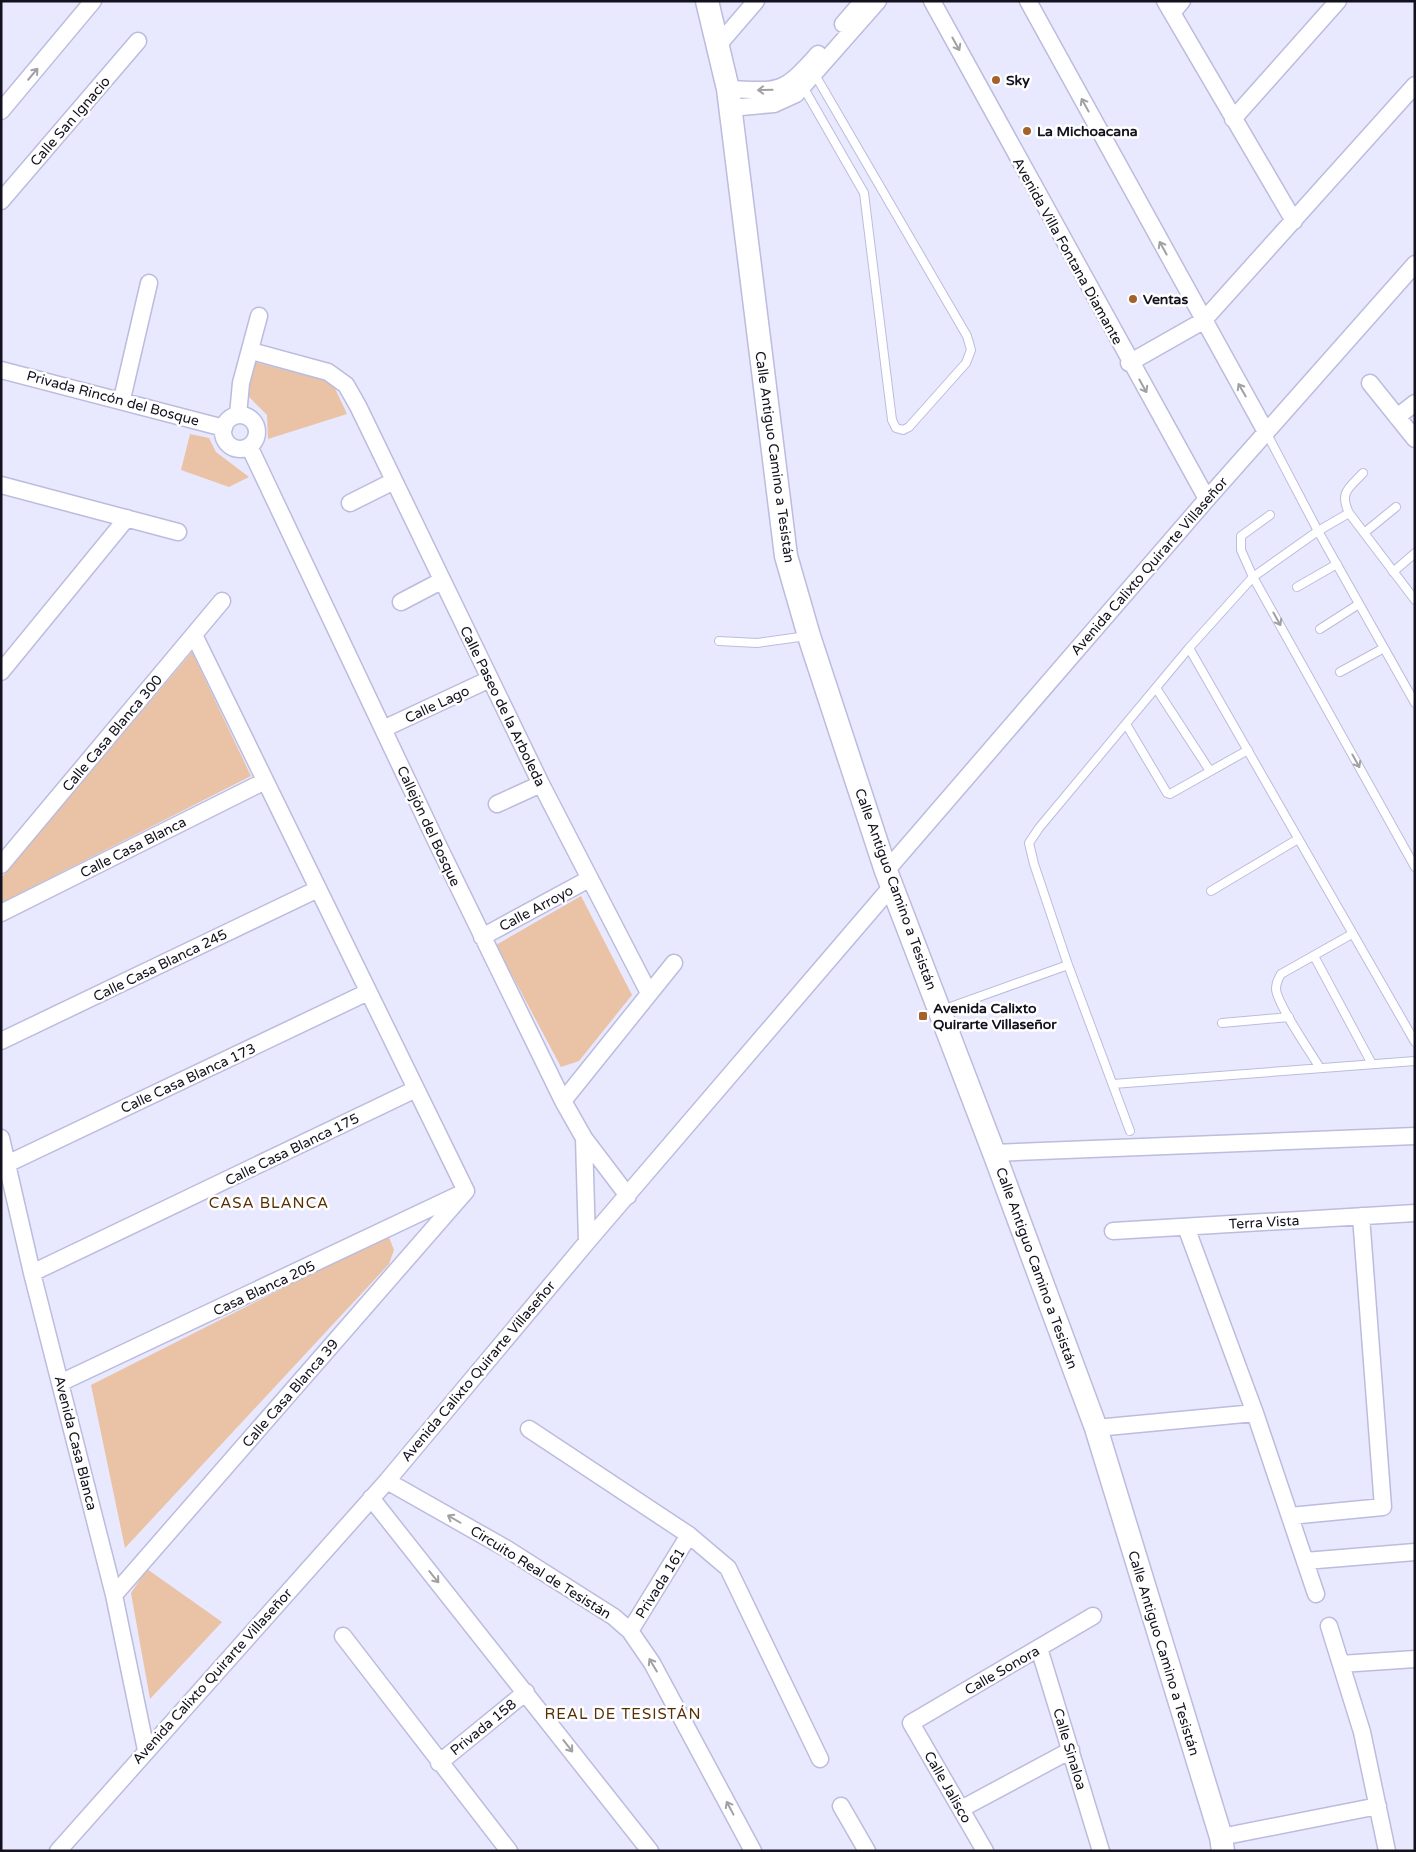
<svg xmlns="http://www.w3.org/2000/svg" width="1416" height="1852" font-family="'Varela Round',sans-serif">
  <style>
    .green { fill: #eac2a5 }
    .lines { fill: none; stroke-linecap: round; stroke-linejoin: round }
    .lane-casing { stroke: #bbbcde; stroke-width: 10 }
    .street-casing { stroke: #bbbcde; stroke-width: 19 }
    .secondary-casing { stroke: #bbbcde; stroke-width: 25 }
    .lane { stroke: #fff; stroke-width: 8 }
    .street { stroke: #fff; stroke-width: 16 }
    .secondary { stroke: #fff; stroke-width: 22 }
    .oneway { stroke: #a0a0a5 }
    .poi-dot { fill: #a2622a; stroke: #fff; stroke-width: 2 }
    .labels { text-anchor: middle; stroke-width: 5; stroke-linejoin: round; paint-order: stroke }
    .poi-label { font-size: 14px; font-weight: bold; fill: #12111d; stroke: #fff; text-anchor: start }
    .street-label { font-size: 14px; fill: #12111d; stroke: #fff }
    .neighbourhood-label { font-size: 15px; letter-spacing: 1px; fill: #582e03; stroke: #fff }
  </style>
  <rect width="100%" height="100%" fill="#e8e9fe"/>
  <!-- green -->
  <path class="green" d="M 254,362 L 332,382 L 347,414 L 268,439 L 267,415 L 248,396 Z
    M 190,434 L 209,438 L 216,452 L 249,477 L 229,487 L 181,470 Z
    M 192,652 L 251,776 L 1,903 L 1,878 Z
    M 581,896 L 632,995 L 579,1061 L 561,1067 L 496,945 Z
    M 388,1235 L 394,1250 L 389,1264 L 125,1548 L 91,1385 Z
    M 147,1569 L 222,1622 L 150,1699 L 131,1593 Z"/>
  <g class="lines">
    <defs>
      <path id="lane" d="M 802,85 L 864,193 L 892,420 L 896,428 L 903,430 L 909,427 L 966,363 L 971,350 L 967,336 L 814,73
        M 1349,513 C 1339,492 1349,488 1363,473
        M 1270,515 L 1241,536 L 1241,550 L 1253,577 L 1415,867
        M 1364,533 L 1396,507
        M 1393,572 L 1415,553
        M 1297,587 L 1337,564
        M 1415,600 L 1349,513 L 1318,531 L 1415,703
        M 1320,629 L 1359,604
        M 719,641 L 757,643 L 807,636
        M 1189,648 L 1415,1042
        M 1340,672 L 1384,648
        M 1156,688 L 1210,771
        M 1126,724 L 1167,793 L 1170,794 L 1248,750
        M 1211,891 L 1298,839
        M 1314,956 L 1372,1064
        M 942,1010 L 1068,965
        M 1222,1023 L 1289,1017
        M 1320,1068 C 1311,1053 1277,1004 1276,989 C 1276,983 1278,979 1281,974 L 1352,934
        M 1113,1084 L 1415,1061
        M 1130,1131 L 1068,965 L 1034,864 L 1029,843 L 1039,828 L 1189,648 L 1253,577 L 1318,531 L 1266,432"/>
      <path id="street" d="M 932,1 L 1207,499
        M 1028,1 L 1266,432
        M 1165,1 L 1294,221
        M 1172,13 L 1182,1
        M 843,24 L 863,1
        M 719,44 L 756,1
        M 728,89 C 779,91 782,95 818,54
        M 730,108 L 774,104 L 796,94 L 878,1
        M 1,111 L 93,1
        M 1233,119 L 1338,1
        M 1,201 L 138,41
        M 251,351 L 328,372 L 346,385 L 358,406 L 541,784 L 649,993
        M 1129,363 L 1203,321 L 1415,85
        M 1,370 L 224,428
        M 1370,383 L 1415,439
        M 122,399 L 149,283
        M 238,415 L 241,383 L 259,316
        M223 432a17 17 0 1 1 34 0a17 17 0 1 1-34 0Z
        M 1397,417 L 1415,403
        M 249,446 L 437,843 L 563,1101 L 584,1138 L 628,1196
        M 1,485 L 178,532
        M 350,503 L 394,481
        M 401,602 L 441,581
        M 194,635 L 466,1191
        M 1,672 L 127,518
        M 383,729 L 490,679
        M 497,804 L 541,784
        M 1,865 L 222,601
        M 886,871 L 1207,499 L 1415,264
        M 1,913 L 265,781
        M 482,937 L 589,879
        M 1,1041 L 318,889
        M 563,1101 L 674,963
        M 1,1138 L 32,1273 L 114,1595 L 146,1750
        M 584,1138 L 587,1242
        M 994,1153 L 1415,1136
        M 7,1164 L 368,992
        M 1186,1227 L 1255,1413 L 1316,1594
        M 1113,1231 L 1415,1213
        M 32,1273 L 416,1089
        M 60,1383 L 458,1195
        M 1096,1428 L 1255,1413
        M 529,1429 L 689,1535 L 728,1568 L 820,1759
        M 387,1481 L 507,1549 L 614,1617 L 630,1631 L 652,1663 L 753,1851
        M 371,1498 L 650,1851
        M 1290,1516 L 1383,1507 L 1361,1216
        M 1305,1561 L 1415,1552
        M 114,1595 L 466,1191
        M 1329,1626 L 1362,1732 L 1387,1851
        M 630,1631 L 689,1535
        M 343,1636 L 509,1851
        M 1039,1648 L 1101,1851
        M 1341,1664 L 1415,1659
        M 439,1763 L 526,1692
        M 841,1806 L 867,1851
        M 961,1809 L 1071,1750
        M 1221,1837 L 1378,1806
        M 58,1851 L 387,1481 L 587,1242 L 892,886
        M 985,1851 L 911,1723 L 1093,1616"/>
      <path id="secondary" d="M 707,1 L 728,89 L 786,556 L 809,636 L 886,871 L 994,1153 L 1096,1428 L 1221,1837 L 1223,1851"/>
    </defs>
    <!-- lane casing -->
    <use href="#lane" class="lane-casing"/>
    <!-- street casing -->
    <use href="#street" class="street-casing"/>
    <!-- secondary casing -->
    <use href="#secondary" class="secondary-casing"/>
    <!-- lane -->
    <use href="#lane" class="lane"/>
    <!-- street -->
    <use href="#street" class="street"/>
    <!-- secondary -->
    <use href="#secondary" class="secondary"/>
  </g>
  <!-- one-way arrows -->
  <defs><path id="oneway-shaft" d="M-6 0H5M1.5-3L5.5 0L1.5 3" fill="none" stroke-width="1.6" stroke-linecap="round" stroke-linejoin="round" transform="scale(1.25)"/></defs>
  <g class="oneway">
    <use href="#oneway-shaft" transform="translate(956 44) rotate(61)"/>
    <use href="#oneway-shaft" transform="translate(33 74) rotate(-50)"/>
    <use href="#oneway-shaft" transform="translate(765 90) rotate(179)"/>
    <use href="#oneway-shaft" transform="translate(1085 105) rotate(-119)"/>
    <use href="#oneway-shaft" transform="translate(1163 248) rotate(-119)"/>
    <use href="#oneway-shaft" transform="translate(1143 386) rotate(61)"/>
    <use href="#oneway-shaft" transform="translate(1242 390) rotate(-120)"/>
    <use href="#oneway-shaft" transform="translate(1277 619) rotate(61)"/>
    <use href="#oneway-shaft" transform="translate(1356 761) rotate(61)"/>
    <use href="#oneway-shaft" transform="translate(454 1519) rotate(-150)"/>
    <use href="#oneway-shaft" transform="translate(434 1577) rotate(51)"/>
    <use href="#oneway-shaft" transform="translate(653 1665) rotate(-121)"/>
    <use href="#oneway-shaft" transform="translate(568 1746) rotate(52)"/>
    <use href="#oneway-shaft" transform="translate(730 1808) rotate(-118)"/>
  </g>
  <!-- markers -->
  <g class="poi-dot">
    <circle cx="996" cy="80" r="5"/>
    <circle cx="1027" cy="131" r="5"/>
    <circle cx="1133" cy="299" r="5"/>
    <rect x="918" y="1011" width="10" height="10" rx="2.5"/>
  </g>
  <g class="labels">
    <!-- poi labels -->
    <g class="poi-label">
      <text x="1006" y="85">Sky</text>
      <text x="1037" y="136">La Michoacana</text>
      <text x="1143" y="304">Ventas</text>
      <text x="933" y="1013">Avenida Calixto<tspan x="933" dy="16">Quirarte Villaseñor</tspan></text>
    </g>
    <!-- street labels -->
    <g class="street-label">
      <text transform="translate(70 121) rotate(-49)" y="5">Calle San Ignacio</text>
      <text transform="translate(1068 251) rotate(61)" y="5">Avenida Villa Fontana Diamante</text>
      <text transform="translate(113 398) rotate(15)" y="5">Privada Rincón del Bosque</text>
      <text transform="translate(775 457) rotate(82)" y="5">Calle Antiguo Camino a Tesistán</text>
      <text transform="translate(1149 566) rotate(-49)" y="5">Avenida Calixto Quirarte Villaseñor</text>
      <text transform="translate(437 704) rotate(-25)" y="5">Calle Lago</text>
      <text transform="translate(503 706) rotate(64)" y="5">Calle Paseo de la Arboleda</text>
      <text transform="translate(112 733) rotate(-50)" y="5">Calle Casa Blanca 300</text>
      <text transform="translate(429 826) rotate(65)" y="5">Callejón del Bosque</text>
      <text transform="translate(133 847) rotate(-27)" y="5">Calle Casa Blanca</text>
      <text transform="translate(896 889) rotate(70)" y="5">Calle Antiguo Camino a Tesistán</text>
      <text transform="translate(536 908) rotate(-28)" y="5">Calle Arroyo</text>
      <text transform="translate(160 965) rotate(-26)" y="5">Calle Casa Blanca 245</text>
      <text transform="translate(188 1078) rotate(-25)" y="5">Calle Casa Blanca 173</text>
      <text transform="translate(292 1149) rotate(-26)" y="5">Calle Casa Blanca 175</text>
      <text transform="translate(1264 1222) rotate(-3)" y="5">Terra Vista</text>
      <text transform="translate(1037 1268) rotate(70)" y="5">Calle Antiguo Camino a Tesistán</text>
      <text transform="translate(264 1288) rotate(-25)" y="5">Casa Blanca 205</text>
      <text transform="translate(478 1371) rotate(-50)" y="5">Avenida Calixto Quirarte Villaseñor</text>
      <text transform="translate(290 1393) rotate(-49)" y="5">Calle Casa Blanca 39</text>
      <text transform="translate(76 1443) rotate(76)" y="5">Avenida Casa Blanca</text>
      <text transform="translate(541 1572) rotate(32)" y="5">Circuito Real de Tesistán</text>
      <text transform="translate(660 1583) rotate(-58)" y="5">Privada 161</text>
      <text transform="translate(1164 1653) rotate(73)" y="5">Calle Antiguo Camino a Tesistán</text>
      <text transform="translate(1002 1670) rotate(-30)" y="5">Calle Sonora</text>
      <text transform="translate(212 1676) rotate(-48)" y="5">Avenida Calixto Quirarte Villaseñor</text>
      <text transform="translate(483 1727) rotate(-39)" y="5">Privada 158</text>
      <text transform="translate(1070 1749) rotate(73)" y="5">Calle Sinaloa</text>
      <text transform="translate(948 1787) rotate(60)" y="5">Calle Jalisco</text>
    </g>
    <!-- neighbourhood labels -->
    <g class="neighbourhood-label">
      <text x="269" y="1208">CASA BLANCA</text>
      <text x="623" y="1719">REAL DE TESISTÁN</text>
    </g>
  </g>
  <!-- border -->
  <rect width="1416" height="1852" fill="none" stroke="#12111d" stroke-width="5"/>
</svg>
